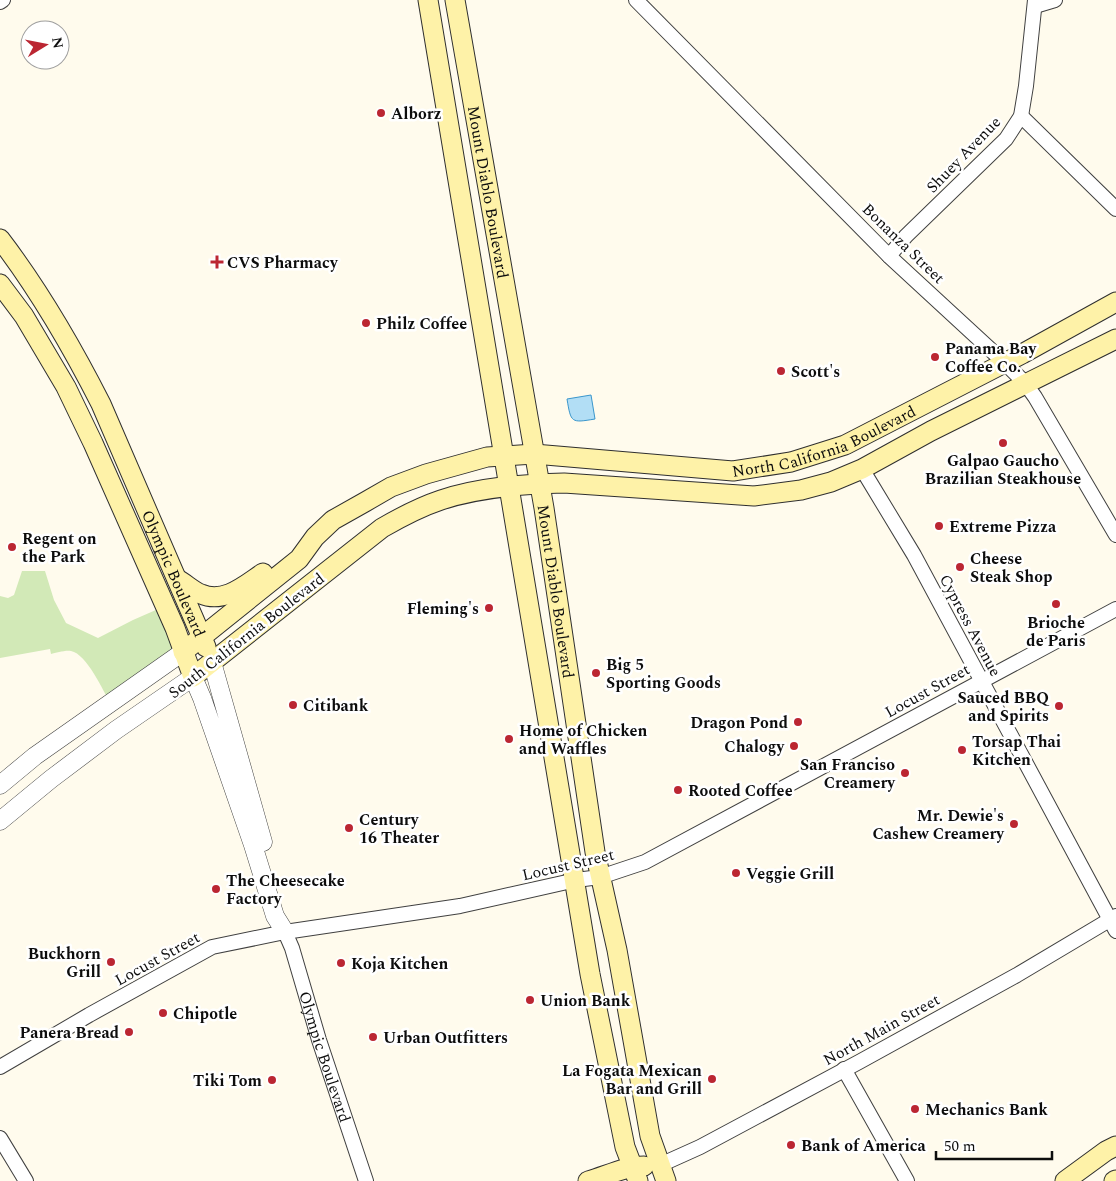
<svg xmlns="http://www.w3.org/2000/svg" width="1116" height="1181" font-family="Spectral,serif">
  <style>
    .green { fill: #d2e9b7 }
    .water { fill: #b2def5; stroke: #3a96cc }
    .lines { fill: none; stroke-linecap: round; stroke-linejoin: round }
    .minor-casing { stroke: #404040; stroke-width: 16 }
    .tertiary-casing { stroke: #404040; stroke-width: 19 }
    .secondary-casing { stroke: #2f2f2f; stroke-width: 21 }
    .minor { stroke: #fff; stroke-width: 14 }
    .tertiary { stroke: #fff; stroke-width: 18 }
    .secondary { stroke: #fef2a8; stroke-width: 19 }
    .poi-dot { fill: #bb2632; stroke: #fff; stroke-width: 2 }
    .labels { text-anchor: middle; stroke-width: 5; stroke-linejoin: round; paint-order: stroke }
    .poi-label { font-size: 16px; font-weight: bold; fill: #0d0d0d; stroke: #fff; text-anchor: start }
    .street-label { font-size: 16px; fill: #0d0d0d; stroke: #fff }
  </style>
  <rect width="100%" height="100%" fill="#fffbed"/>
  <!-- green -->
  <path class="green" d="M 22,571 L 45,571 L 54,600 L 66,623 L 98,638 L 133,620 L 165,606 L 183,652 L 111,704 C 103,691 87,654 71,651 C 65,650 56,653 51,654 L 50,649 L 0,658 L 0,596 L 8,598 L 14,595 Z"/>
  <!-- water -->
  <path class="water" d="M 591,395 L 595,419 C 571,423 571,423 567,399 Z"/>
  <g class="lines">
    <defs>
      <g id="minor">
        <path d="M 636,0 L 889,256 L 1005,363 L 1025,383 L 1035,397 L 1116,535"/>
        <path d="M 0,2 L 3,0"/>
        <path d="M 1035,6 L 1055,0"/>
        <path d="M 1021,116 L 1116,209"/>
        <path d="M 889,256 L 906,236 L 1006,139 L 1021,116 L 1026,86 L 1035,0"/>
        <path d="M 862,469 L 914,555 L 1116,931"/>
        <path id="s1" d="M 285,932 L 292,948 L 319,1040 L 366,1181"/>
        <path d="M 0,1067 L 89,1015 L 212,947 L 285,932 L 460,906 L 576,880 L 600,877 L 645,862 L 1116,609"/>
        <path d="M 844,1069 L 907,1181"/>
        <path d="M 0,1138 L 26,1181"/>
        <path d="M 660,1165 L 700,1147 L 859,1062 L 1017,975 L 1116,916"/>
      </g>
      <path id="tertiary" d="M 212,662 L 263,842
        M 0,785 L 35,756 L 183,652
        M 0,821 L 51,779 L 116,730 L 193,677 L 202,698 L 253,845 L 275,916 L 285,932"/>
      <g id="secondary">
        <path d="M 428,0 L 590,974 L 625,1147 L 638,1181"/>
        <path id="s2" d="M 455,0 L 544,508 L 595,852 L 617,950 L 650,1136 L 666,1181"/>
        <path id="s3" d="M 0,239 C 39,290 72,347 101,404 L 206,647"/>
        <path d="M 0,284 L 24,316 L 66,387 L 93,443 L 175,628 L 193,677 L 382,528 C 401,517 420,507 441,500 C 480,487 524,484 564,483 L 754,496 L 801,490 L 831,482 L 862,469 L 931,431 L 1116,339"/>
        <path d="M 177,579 C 185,583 193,591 201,594 C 224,604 245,585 263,573"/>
        <path id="s4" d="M 183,652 L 299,559 L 315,537 L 333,520 L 365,502 L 391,487 L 426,474 L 487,457 L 534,454 L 733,471 L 791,462 L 845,445 L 1022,354 L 1116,302"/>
        <path d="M 588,1181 C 606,1176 626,1166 644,1166"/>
        <path d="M 1065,1181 L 1106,1151 L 1116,1146"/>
        <path d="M 1114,1181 L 1116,1180"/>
      </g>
    </defs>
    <!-- minor casing -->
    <use href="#minor" class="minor-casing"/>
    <!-- tertiary casing -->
    <use href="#tertiary" class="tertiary-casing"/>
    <!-- secondary casing -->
    <use href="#secondary" class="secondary-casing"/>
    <!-- minor -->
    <use href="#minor" class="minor"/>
    <!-- tertiary -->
    <use href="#tertiary" class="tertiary"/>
    <!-- secondary -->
    <use href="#secondary" class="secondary"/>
  </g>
  <!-- markers -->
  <g class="poi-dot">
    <circle cx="381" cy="113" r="5"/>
    <path d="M214.5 254.5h5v5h5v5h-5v5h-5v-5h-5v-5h5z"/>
    <circle cx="366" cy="323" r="5"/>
    <circle cx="935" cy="357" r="5"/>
    <circle cx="781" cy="371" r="5"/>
    <circle cx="1003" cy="443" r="5"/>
    <circle cx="939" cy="526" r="5"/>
    <circle cx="12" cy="547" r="5"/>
    <circle cx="960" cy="567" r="5"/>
    <circle cx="1056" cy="604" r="5"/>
    <circle cx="489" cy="608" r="5"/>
    <circle cx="596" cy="673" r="5"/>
    <circle cx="293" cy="705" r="5"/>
    <circle cx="1059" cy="706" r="5"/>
    <circle cx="798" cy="722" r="5"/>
    <circle cx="509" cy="739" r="5"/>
    <circle cx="794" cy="746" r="5"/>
    <circle cx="962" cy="750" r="5"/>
    <circle cx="905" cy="773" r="5"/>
    <circle cx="678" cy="790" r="5"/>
    <circle cx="1014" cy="824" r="5"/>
    <circle cx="349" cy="828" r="5"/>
    <circle cx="736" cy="873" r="5"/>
    <circle cx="216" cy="889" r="5"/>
    <circle cx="111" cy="962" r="5"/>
    <circle cx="341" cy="963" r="5"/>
    <circle cx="530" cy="1000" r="5"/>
    <circle cx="163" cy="1013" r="5"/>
    <circle cx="129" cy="1032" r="5"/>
    <circle cx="373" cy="1037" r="5"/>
    <circle cx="712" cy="1079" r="5"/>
    <circle cx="272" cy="1080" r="5"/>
    <circle cx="915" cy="1109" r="5"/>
    <circle cx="791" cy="1145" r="5"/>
  </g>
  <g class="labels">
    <!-- poi labels -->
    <g class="poi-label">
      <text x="391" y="119">Alborz</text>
      <text x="227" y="268">CVS Pharmacy</text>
      <text x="376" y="329">Philz Coffee</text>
      <text x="945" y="354">Panama Bay<tspan x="945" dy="18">Coffee Co.</tspan></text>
      <text x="791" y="377">Scott's</text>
      <text x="1003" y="466" text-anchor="middle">Galpao Gaucho<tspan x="1003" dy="18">Brazilian Steakhouse</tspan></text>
      <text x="949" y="532">Extreme Pizza</text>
      <text x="22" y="544">Regent on<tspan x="22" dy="18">the Park</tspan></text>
      <text x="970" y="564">Cheese<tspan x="970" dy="18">Steak Shop</tspan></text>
      <text x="479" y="614" text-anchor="end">Fleming's</text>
      <text x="1056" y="628" text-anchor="middle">Brioche<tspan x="1056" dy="18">de Paris</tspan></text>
      <text x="606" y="670">Big 5<tspan x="606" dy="18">Sporting Goods</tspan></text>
      <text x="1049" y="703" text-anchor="end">Sauced BBQ<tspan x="1049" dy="18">and Spirits</tspan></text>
      <text x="303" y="711">Citibank</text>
      <text x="788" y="728" text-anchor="end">Dragon Pond</text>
      <text x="519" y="736">Home of Chicken<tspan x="519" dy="18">and Waffles</tspan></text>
      <text x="972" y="747">Torsap Thai<tspan x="972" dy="18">Kitchen</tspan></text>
      <text x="784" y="752" text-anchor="end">Chalogy</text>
      <text x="895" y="770" text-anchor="end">San Franciso<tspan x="895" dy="18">Creamery</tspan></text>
      <text x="688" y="796">Rooted Coffee</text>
      <text x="1004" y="821" text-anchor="end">Mr. Dewie's<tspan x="1004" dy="18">Cashew Creamery</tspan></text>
      <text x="359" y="825">Century<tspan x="359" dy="18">16 Theater</tspan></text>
      <text x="746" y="879">Veggie Grill</text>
      <text x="226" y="886">The Cheesecake<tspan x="226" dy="18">Factory</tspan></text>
      <text x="101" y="959" text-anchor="end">Buckhorn<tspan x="101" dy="18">Grill</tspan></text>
      <text x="351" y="969">Koja Kitchen</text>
      <text x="540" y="1006">Union Bank</text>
      <text x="173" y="1019">Chipotle</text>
      <text x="119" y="1038" text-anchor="end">Panera Bread</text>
      <text x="383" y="1043">Urban Outfitters</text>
      <text x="702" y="1076" text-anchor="end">La Fogata Mexican<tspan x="702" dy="18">Bar and Grill</tspan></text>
      <text x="262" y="1086" text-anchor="end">Tiki Tom</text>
      <text x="925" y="1115">Mechanics Bank</text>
      <text x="801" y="1151">Bank of America</text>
    </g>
    <!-- street labels -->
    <g class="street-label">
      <text transform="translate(963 154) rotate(-46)" y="6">Shuey Avenue</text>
      <text dy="6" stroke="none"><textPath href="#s2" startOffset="195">Mount Diablo Boulevard</textPath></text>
      <text transform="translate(904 243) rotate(44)" y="6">Bonanza Street</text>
      <text dy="6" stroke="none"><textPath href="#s4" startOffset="711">North California Boulevard</textPath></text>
      <text dy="6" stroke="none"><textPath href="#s3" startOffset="378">Olympic Boulevard</textPath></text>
      <text dy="6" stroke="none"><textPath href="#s2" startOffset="600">Mount Diablo Boulevard</textPath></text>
      <text transform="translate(971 625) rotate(62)" y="6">Cypress Avenue</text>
      <text transform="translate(246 635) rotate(-38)" y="6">South California Boulevard</text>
      <text transform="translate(927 690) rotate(-29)" y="6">Locust Street</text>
      <text transform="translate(568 864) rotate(-13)" y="6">Locust Street</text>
      <text transform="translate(157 958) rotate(-29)" y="6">Locust Street</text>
      <text transform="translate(881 1029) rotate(-29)" y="6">North Main Street</text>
      <text dy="6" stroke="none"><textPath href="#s1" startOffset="131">Olympic Boulevard</textPath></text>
    </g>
  </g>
  <!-- north arrow -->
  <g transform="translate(45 45) rotate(80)"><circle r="24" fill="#ffffff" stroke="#9e9e9e"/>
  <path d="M0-4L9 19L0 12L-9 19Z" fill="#bb2632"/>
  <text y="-8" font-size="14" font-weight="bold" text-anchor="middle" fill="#0d0d0d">N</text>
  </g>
  <!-- scale -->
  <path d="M936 1151v8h116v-8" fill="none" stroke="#0d0d0d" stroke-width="2.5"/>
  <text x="944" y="1151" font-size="15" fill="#0d0d0d" stroke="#ffffff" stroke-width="4" paint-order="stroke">50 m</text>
</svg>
